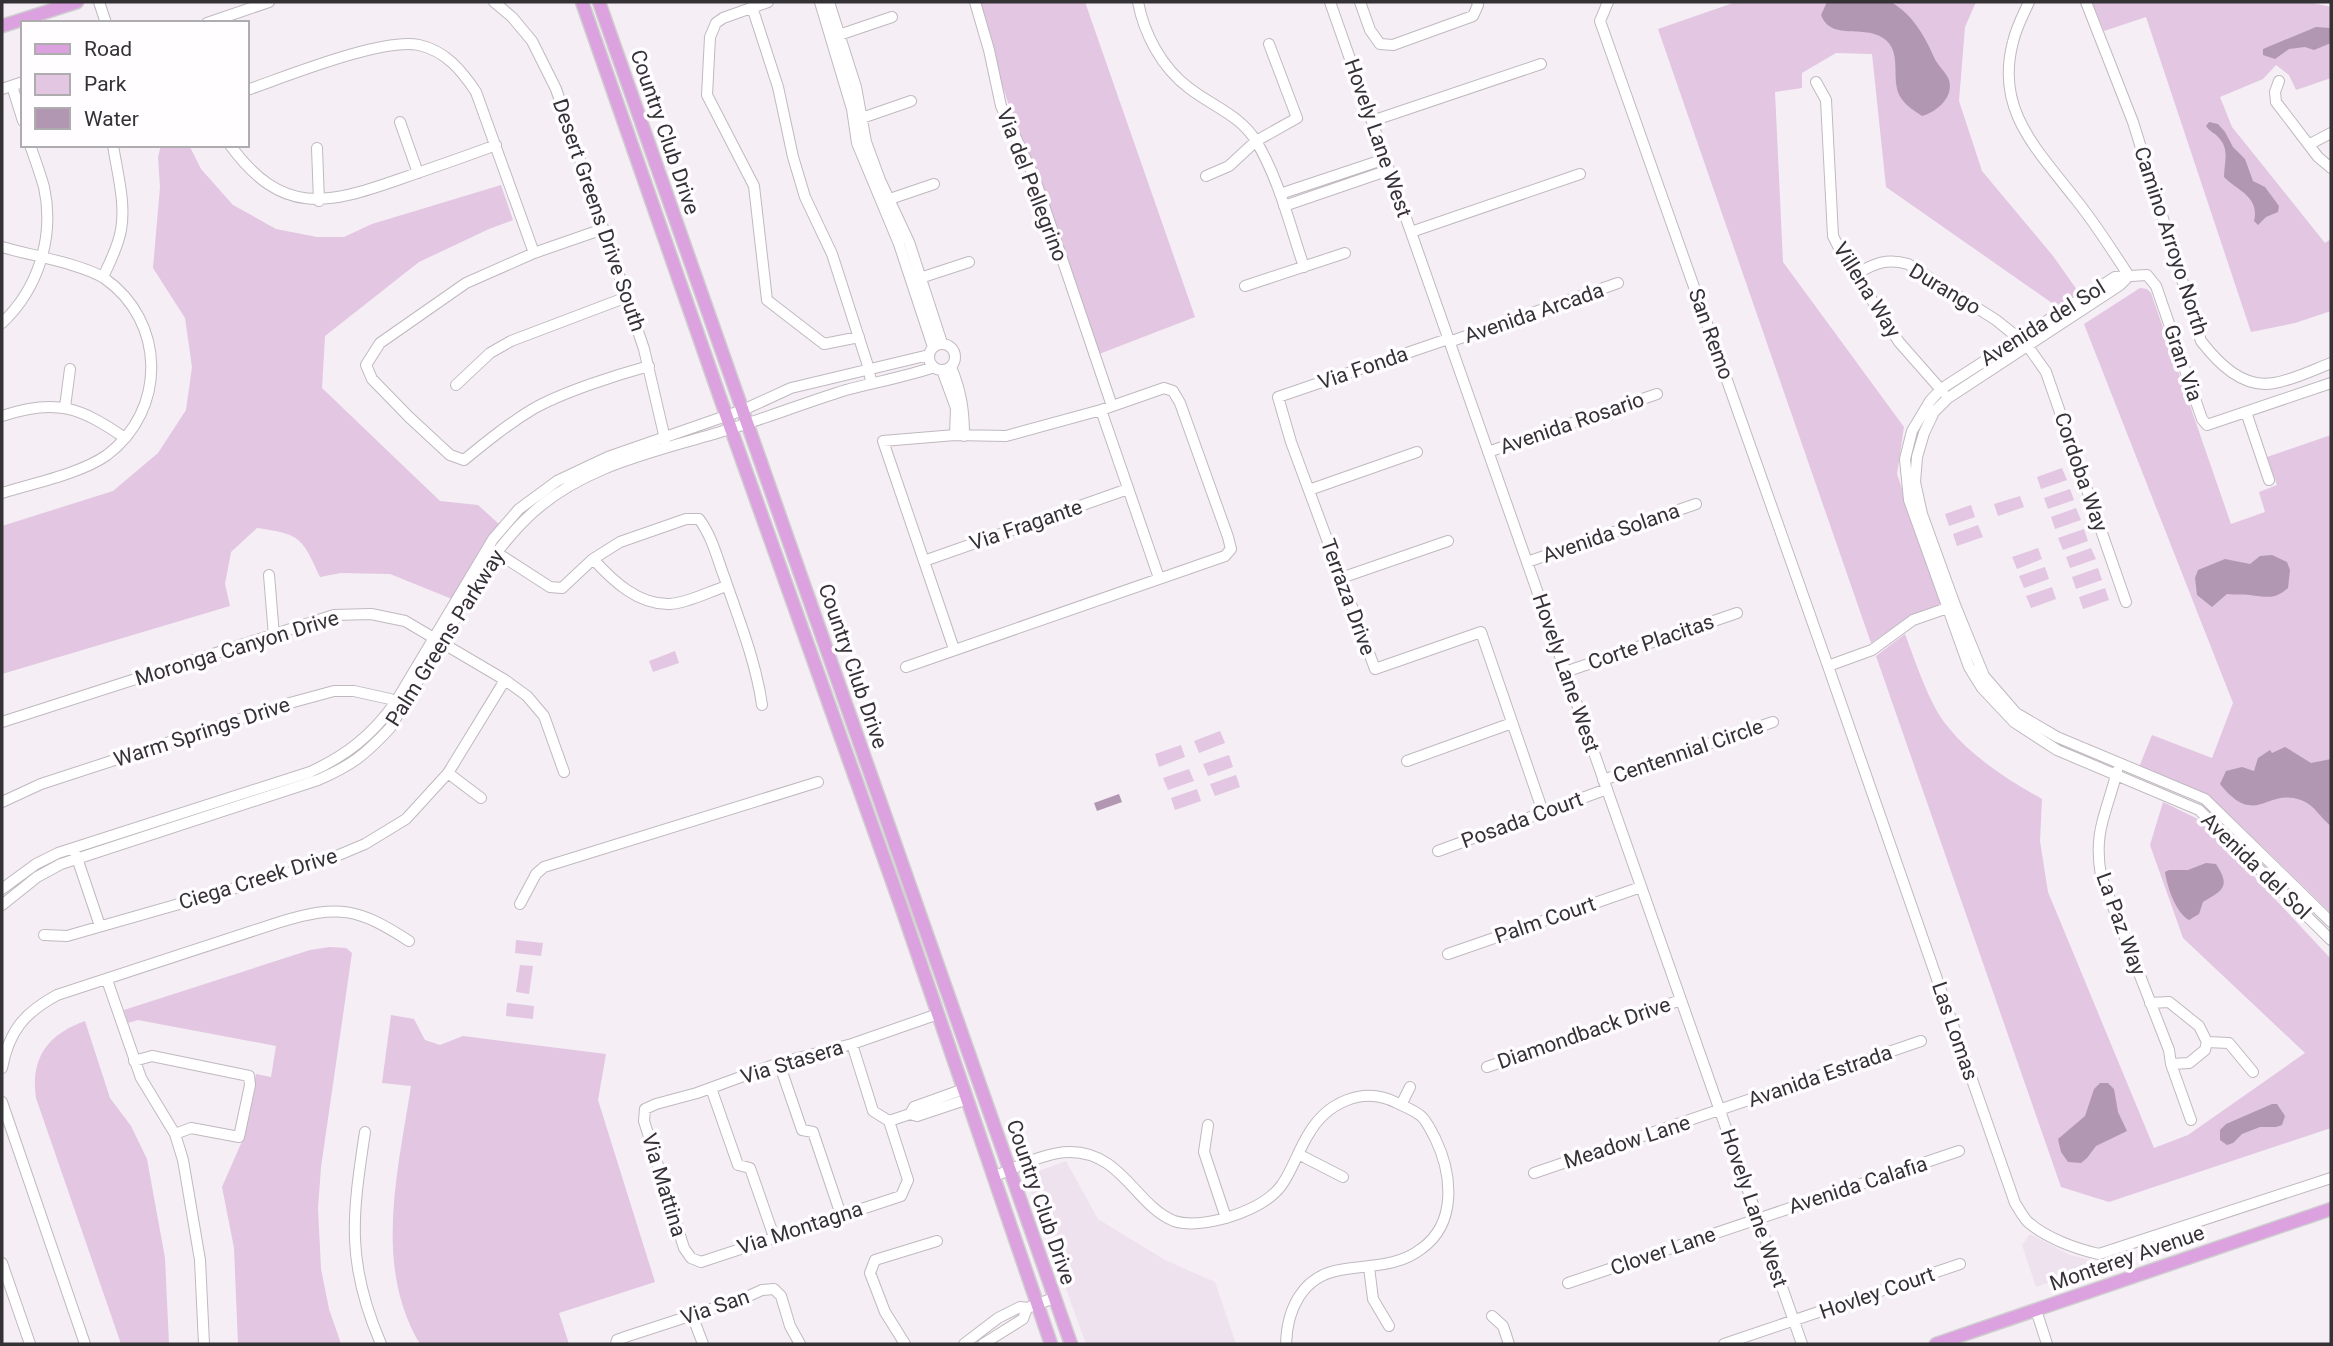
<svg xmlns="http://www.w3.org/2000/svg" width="2333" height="1346" font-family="Roboto,sans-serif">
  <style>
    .built { fill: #efe2ef }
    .green { fill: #e2c6e2 }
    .water { fill: #b297b2 }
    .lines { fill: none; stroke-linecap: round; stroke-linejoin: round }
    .minor-casing { stroke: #c0b9c0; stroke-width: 12 }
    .major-casing { stroke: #cfcecf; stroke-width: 15 }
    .minor { stroke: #fff; stroke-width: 10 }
    .major { stroke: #dca1df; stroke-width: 12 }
    .labels { text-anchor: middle; stroke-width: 7; stroke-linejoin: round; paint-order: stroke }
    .street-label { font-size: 21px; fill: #353235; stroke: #fffdff }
  </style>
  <rect width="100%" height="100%" fill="#f5eef5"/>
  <!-- built -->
  <path class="built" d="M 1066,1161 L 1098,1219 L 1165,1260 L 1215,1282 L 1236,1344 L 1086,1344 L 1025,1176 Z
    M 2030,1234 L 2070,1255 L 2104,1263 L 2036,1287 L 2022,1245 Z"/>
  <!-- green -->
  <path class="green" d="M 974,2 L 1085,2 L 1195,317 L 1094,356 Z
    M 1736,2 L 1976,2 L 1965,27 L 1959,101 L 1982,171 L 2053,256 L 2082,297 L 2062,310 L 1886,187 L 1872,54 L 1836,53 L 1802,73 L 1802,88 L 1775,92 L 1783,262 L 1904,427 L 1897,474 L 1941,604 L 1910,616 L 1871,643 L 1658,29 Z
    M 2092,2 L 2308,2 L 2331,7 L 2331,78 L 2296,90 L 2289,75 L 2276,65 L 2263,79 L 2220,97 L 2232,127 L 2325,243 L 2331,239 L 2331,311 L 2295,323 L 2251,332 L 2146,17 L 2104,31 Z
    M 161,145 L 189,145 L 201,169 L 233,205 L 276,229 L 317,237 L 344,237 L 372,224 L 501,185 L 513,220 L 489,229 L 419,262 L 325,336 L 322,388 L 440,501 L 478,505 L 499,524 L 479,551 L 452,599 L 390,574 L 341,573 L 320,577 C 302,537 300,534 257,528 L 231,552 L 225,584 L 230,606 L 2,674 L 2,526 L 113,491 L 158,453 L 186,410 L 192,367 L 185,318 L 153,268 L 160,187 L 158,157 Z
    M 2140,288 L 2147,289 L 2151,293 L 2231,524 L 2265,512 L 2259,492 L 2277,485 L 2267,457 L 2331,435 L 2331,913 L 2215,801 L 2139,767 L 2152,735 L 2212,758 L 2233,703 L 2084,324 Z
    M 2062,468 L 2067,480 L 2041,489 L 2037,477 Z
    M 2070,489 L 2074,500 L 2048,509 L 2044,498 Z
    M 2020,496 L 2024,507 L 1998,516 L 1994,504 Z
    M 1971,505 L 1975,517 L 1949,526 L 1945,514 Z
    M 2076,508 L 2081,520 L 2055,529 L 2051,517 Z
    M 1978,525 L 1983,537 L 1957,546 L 1953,534 Z
    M 2084,529 L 2088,541 L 2063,550 L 2058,538 Z
    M 2038,548 L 2042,559 L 2017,569 L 2012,557 Z
    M 2091,548 L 2096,559 L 2070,568 L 2066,557 Z
    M 2045,567 L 2049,579 L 2024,588 L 2019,576 Z
    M 2098,568 L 2102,580 L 2076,589 L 2072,577 Z
    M 2052,587 L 2056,599 L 2031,608 L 2026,596 Z
    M 2105,588 L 2109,600 L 2083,609 L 2079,597 Z
    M 1905,634 C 1915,661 1930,706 1948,727 C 1973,758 2008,780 2042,799 L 2040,841 L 2048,892 L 2154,1148 L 2188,1135 L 2305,1053 L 2183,938 L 2150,845 L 2163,802 L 2202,821 L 2331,959 L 2331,1128 L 2109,1202 L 2061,1187 L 1876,656 Z
    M 675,651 L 679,663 L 653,672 L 649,661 Z
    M 1220,731 L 1225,743 L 1199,753 L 1194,741 Z
    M 1181,745 L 1185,757 L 1159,767 L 1155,754 Z
    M 1229,755 L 1233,767 L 1208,776 L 1203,764 Z
    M 1189,769 L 1194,781 L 1168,790 L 1163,778 Z
    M 1236,775 L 1240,787 L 1215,796 L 1210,784 Z
    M 1197,789 L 1201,801 L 1175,810 L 1171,798 Z
    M 516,940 L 543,943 L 541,956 L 515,953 Z
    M 330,947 L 346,948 L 352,953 L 321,1167 L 318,1208 L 321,1269 L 329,1309 L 341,1344 L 238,1344 L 234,1248 L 222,1187 L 243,1139 L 256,1074 L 271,1077 L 276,1046 L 138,1020 L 128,1023 L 124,1010 L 310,950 Z
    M 520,965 L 533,966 L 529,994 L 516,992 Z
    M 507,1003 L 534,1006 L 533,1019 L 506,1016 Z
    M 391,1015 L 414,1019 L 425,1040 L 440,1045 L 463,1036 L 606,1054 L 598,1100 L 655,1282 L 559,1313 L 569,1344 L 420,1344 C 373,1266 398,1171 411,1086 L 382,1083 Z
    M 85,1021 L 110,1098 L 131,1126 L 147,1159 L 165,1258 L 169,1344 L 121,1344 L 36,1098 C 30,1058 48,1034 85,1021 Z"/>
  <!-- water -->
  <path class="water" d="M 1827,2 L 1891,2 C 1913,15 1924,35 1934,57 C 1937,65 1946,72 1949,80 C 1954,98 1936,112 1922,116 C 1915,111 1906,106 1901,98 C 1890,81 1902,56 1887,41 C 1867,22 1832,43 1821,15 Z
    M 2316,27 L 2331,28 L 2331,43 L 2314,50 L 2305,47 L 2289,49 L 2275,59 L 2263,55 L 2263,49 Z
    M 2209,122 L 2218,124 L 2225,132 L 2233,147 L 2245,159 L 2253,181 L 2265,187 L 2279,206 L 2278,212 L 2266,217 L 2258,225 L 2254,221 C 2260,197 2238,191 2224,177 C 2224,163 2230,150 2219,138 C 2215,133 2210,132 2206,126 Z
    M 2272,555 L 2287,562 L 2290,570 L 2288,588 C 2275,600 2266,597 2250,595 C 2243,594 2235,595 2227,594 L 2212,607 L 2197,595 L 2195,578 L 2198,570 L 2225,559 L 2250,564 L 2260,556 Z
    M 2285,747 L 2311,763 L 2331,759 L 2331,826 C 2320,818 2315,805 2301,800 C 2266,787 2256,829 2220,784 L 2226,771 L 2242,767 L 2254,771 L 2258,758 L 2270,750 L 2272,753 Z
    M 1119,794 L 1122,802 L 1097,811 L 1094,803 Z
    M 2206,863 L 2216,864 C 2231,887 2223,890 2203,902 L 2199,914 L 2189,920 C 2176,913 2167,887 2165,872 L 2169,870 L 2188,870 Z
    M 2100,1083 L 2108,1083 L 2114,1089 L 2118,1112 L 2127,1131 L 2096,1146 L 2087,1158 L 2081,1163 L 2068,1162 L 2061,1152 L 2058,1139 L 2085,1116 L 2094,1089 Z
    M 2272,1104 L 2277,1104 L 2285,1116 L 2282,1125 L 2276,1127 L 2260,1127 L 2242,1134 L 2233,1143 L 2227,1145 L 2220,1140 L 2220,1130 L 2226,1124 Z"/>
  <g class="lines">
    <defs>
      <path id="minor" d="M 99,2 L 106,23
        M 494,2 L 512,17 L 532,41 L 556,89 L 644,349 L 665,439
        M 768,2 L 723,18 L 716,23 L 710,37 L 707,95 L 754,186 L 767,300 L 824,344 L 859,337
        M 820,2 L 852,109 L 857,143 L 899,244 L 933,347
        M 829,2 L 856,87 L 866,142 L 880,180 L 909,242 L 942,343
        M 975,2 L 989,50 L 1001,106 L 1035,179 L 1112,406
        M 1138,2 C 1144,34 1162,68 1189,88 C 1212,106 1240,115 1256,141 C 1279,179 1290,226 1304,267
        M 1330,2 L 1802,1344
        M 1360,2 L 1370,30 L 1380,44 L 1393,45 L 1473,16 L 1478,5 L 1477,2
        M 1608,2 L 1600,21 L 1828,666 L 2015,1203 C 2019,1209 2023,1217 2028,1222 C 2046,1238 2076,1249 2099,1254 L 2331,1178
        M 2029,2 C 2023,15 2016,28 2013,42 C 1995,109 2036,148 2073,196 C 2094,221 2111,249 2129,276
        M 2086,2 L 2133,122 L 2201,341 C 2218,363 2243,389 2274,383 C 2293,380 2313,370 2331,363
        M 752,7 L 778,87 L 793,157 L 805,197 L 832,254 L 869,369 L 871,383
        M 207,23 L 269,2
        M 836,36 L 892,17
        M 2279,81 L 2275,92 L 2276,102 L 2318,157 L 2331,168
        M 1816,82 L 1826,100 L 1833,236 L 1841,252 L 1899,342 L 1943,392
        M 12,86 L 23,121
        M 2,89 L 23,82
        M 247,90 C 285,77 383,37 419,45 C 446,51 462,71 476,92 L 534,253
        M 859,119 L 911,101
        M 1372,121 L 1541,64
        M 400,122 L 418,173
        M 2310,144 L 2331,133
        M 230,145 C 282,216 326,205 400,179 C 432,168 464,157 496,145
        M 317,148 L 319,201
        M 1206,176 L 1229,166 L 1256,141 L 1297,118 L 1269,44
        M 1280,194 L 1385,159
        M 884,201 L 934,184
        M 1284,206 L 1389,170
        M 603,229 L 534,253 L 466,283 L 380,343 L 366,365 L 372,379 L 409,417 L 450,455 L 464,460 C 486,442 508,424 533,409 C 563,392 616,375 649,366
        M 1411,232 L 1580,174
        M 2,247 C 29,255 82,264 104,278 C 166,321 167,410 107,455 C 80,474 34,483 2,493
        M 1856,274 C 1875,263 1887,258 1908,264 L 1996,320 L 2027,345 L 2046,372 L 2126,602
        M 2129,276 L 2120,285 L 1948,398 L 1934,412 L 1924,433 L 1917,457 L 1915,482 L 1922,514 L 1955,605 L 1984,676 L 2016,713 L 2057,737 L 2205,799 L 2331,922
        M 103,277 C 110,262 118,247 121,230 C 126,203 117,172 113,145
        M 917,279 L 969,262
        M 1245,286 L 1345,253
        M 2,323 C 38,289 55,237 44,187 C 40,173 35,159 30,145
        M 1448,339 L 1278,397 L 1291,442 L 1375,669 L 1481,632 L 1543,812
        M 1449,342 L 1618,283
        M929 357a13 13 0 1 1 26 0a13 13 0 1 1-26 0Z
        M 951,367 C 961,391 964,410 964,436
        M 942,370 L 956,408 L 955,435
        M 2331,383 L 2207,425 L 2202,419 L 2156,286 L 2147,275 L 2115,277 L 1941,389 L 1930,401 L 1912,431 L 1905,459 L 1909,500 L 1969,667 L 1982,688 L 2014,722 L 2057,750 L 2199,810 L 2331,940
        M 456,385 L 490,353 L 511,341 L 627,297
        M 65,407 L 70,369
        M 2246,412 L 2269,480
        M 2,416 C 56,398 80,407 125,438
        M 1488,452 L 1657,394
        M 1309,490 L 1417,452
        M 491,549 L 550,587 L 562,588 L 593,559 L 620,542 L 686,519 L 699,519 C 712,536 717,558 725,579 C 739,620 756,662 762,705
        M 593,559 C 613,581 638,605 670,604 C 688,603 710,591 727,586
        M 924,561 L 1128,489
        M 1527,562 L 1696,504
        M 269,575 L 274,636
        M 1341,578 L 1448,541
        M 954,649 L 883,441 L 955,435 L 1006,436 L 1101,410 L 1159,578
        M 1828,666 L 1872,650 L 1913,620 L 1953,606
        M 906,667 L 1225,556 L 1231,549 L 1228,537 L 1180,403 L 1173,391 L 1164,388 L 1101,410
        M 1565,672 L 1737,613
        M 2,722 L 334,615 L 371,614 L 405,621 L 505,680 L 527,696 L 544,716 L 564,772
        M 1407,761 L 1512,723
        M 2117,771 C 2107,813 2093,830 2101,876 L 2169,1050 L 2171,1064 L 2191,1120
        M 448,773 L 481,798
        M 1603,780 L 1773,722
        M 2,802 L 41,784 L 286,704 L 334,691 L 354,691 L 390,699 L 400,707
        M 1438,851 L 1607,789
        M 76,855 L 100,926
        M 2,889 L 36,864 L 58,853 L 310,772 C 346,756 372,735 395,703 L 493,539 L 519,509 L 557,481 L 608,457 L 743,410 L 791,388 L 929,355
        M 520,904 L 536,874 L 544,867 L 818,782
        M 2,905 L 37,877 L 61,864 L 318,780 C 352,765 364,756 390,728 L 489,562 C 501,547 513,531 527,518 C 582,464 660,451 730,429 C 769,417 807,402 846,390 C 876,382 905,377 934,367
        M 44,935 L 67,936 L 291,872 L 334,857 L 365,844 L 406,819 L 448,773 L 505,680
        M 1448,954 L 1641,887
        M 107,980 L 141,1078 L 175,1134 L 183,1160 L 200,1260 L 204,1344
        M 2150,1003 L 2169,1002 L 2199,1026 L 2207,1042
        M 852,1044 L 873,1111 L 889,1121 L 908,1180 L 901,1196 L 701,1262 L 691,1258 L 684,1248 L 644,1121 L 645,1109 L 656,1104 L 697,1093 L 779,1063 L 852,1044 L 938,1014
        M 134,1061 L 152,1056 L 249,1076 L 250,1085 L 239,1137 L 191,1128 L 175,1134
        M 779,1063 L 802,1130 L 813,1132 L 841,1215
        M 2171,1064 L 2189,1063 L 2205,1050 L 2207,1042 L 2229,1043 L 2253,1072
        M 1487,1067 L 1681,1000
        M 2,1068 C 9,1031 24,1013 57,995 L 280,922 C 339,904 358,908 409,941
        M 711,1088 L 738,1165 L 750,1168 L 774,1237
        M 2,1102 L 85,1344
        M 1401,1105 L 1410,1087
        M 910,1114 L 914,1107 L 964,1089
        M 889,1121 L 910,1114 L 917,1116 L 968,1099
        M 1208,1125 L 1204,1152 L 1226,1218
        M 365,1132 C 352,1217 346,1263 381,1344
        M 1298,1154 L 1343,1177
        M 1534,1173 L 1921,1041
        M 995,1176 C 1018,1167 1045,1152 1070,1152 C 1122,1152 1136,1206 1174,1221 C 1189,1226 1211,1222 1226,1218 C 1246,1212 1268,1203 1281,1186 C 1292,1171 1298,1151 1308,1135 C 1326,1103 1363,1085 1397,1103 C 1405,1107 1414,1110 1421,1116 C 1427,1121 1431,1131 1435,1138 C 1452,1173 1458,1223 1421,1249 C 1398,1267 1368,1265 1340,1270 C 1302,1276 1287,1310 1286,1344
        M 2,1263 L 30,1344
        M 1369,1267 L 1373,1299 L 1389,1326
        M 1568,1283 L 1959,1151
        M 2036,1310 L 2047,1344
        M 692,1315 L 703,1344
        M 1492,1316 L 1503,1326 L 1509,1344
        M 616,1344 L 617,1340 L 628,1336 L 742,1299 L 762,1290 L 774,1289 L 781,1296 L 790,1326 L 800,1344
        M 905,1344 L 885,1312 L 870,1273 L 875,1260 L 937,1241
        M 964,1344 L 998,1318 L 1020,1307 L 1027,1308 L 1054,1298
        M 983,1344 L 1023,1319 L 1027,1308
        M 1724,1344 L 1960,1264"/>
      <path id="major" d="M 582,2 L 731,429 L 902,909 L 1051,1344
        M 599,2 L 1071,1344
        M 2,26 L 77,2
        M 1936,1344 L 2331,1209"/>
    </defs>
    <!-- minor casing -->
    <use href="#minor" class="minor-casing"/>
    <!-- major casing -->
    <use href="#major" class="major-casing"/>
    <!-- minor -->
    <use href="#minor" class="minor"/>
    <!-- major -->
    <use href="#major" class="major"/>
  </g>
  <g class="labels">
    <!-- street labels -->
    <g class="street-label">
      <text transform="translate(665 132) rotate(71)" y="7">Country Club Drive</text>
      <text transform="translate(1378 138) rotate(71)" y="7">Hovely Lane West</text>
      <text transform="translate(1032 185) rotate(69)" y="7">Via del Pellegrino</text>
      <text transform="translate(599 215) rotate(71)" y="7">Desert Greens Drive South</text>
      <text transform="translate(2171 241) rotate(72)" y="7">Camino Arroyo North</text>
      <text transform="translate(1945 289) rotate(31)" y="7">Durango</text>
      <text transform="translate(1867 290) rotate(58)" y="7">Villena Way</text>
      <text transform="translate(1534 313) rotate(-19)" y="7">Avenida Arcada</text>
      <text transform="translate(2043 323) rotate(-32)" y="7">Avenida del Sol</text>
      <text transform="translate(1711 334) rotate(70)" y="7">San Remo</text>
      <text transform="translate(2183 363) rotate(71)" y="7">Gran Via</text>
      <text transform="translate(1363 368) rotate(-19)" y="7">Via Fonda</text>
      <text transform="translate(1572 423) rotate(-19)" y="7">Avenida Rosario</text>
      <text transform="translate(2081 472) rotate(71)" y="7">Cordoba Way</text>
      <text transform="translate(1026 525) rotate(-19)" y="7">Via Fragante</text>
      <text transform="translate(1611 533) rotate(-19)" y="7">Avenida Solana</text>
      <text transform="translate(1348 597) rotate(70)" y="7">Terraza Drive</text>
      <text transform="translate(445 638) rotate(-58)" y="7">Palm Greens Parkway</text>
      <text transform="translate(1651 642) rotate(-19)" y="7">Corte Placitas</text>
      <text transform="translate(237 648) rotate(-17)" y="7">Moronga Canyon Drive</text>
      <text transform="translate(853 666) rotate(71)" y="7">Country Club Drive</text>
      <text transform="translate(1566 673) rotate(71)" y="7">Hovely Lane West</text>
      <text transform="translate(202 732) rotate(-18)" y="7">Warm Springs Drive</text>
      <text transform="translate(1688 751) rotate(-19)" y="7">Centennial Circle</text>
      <text transform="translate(1522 820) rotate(-20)" y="7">Posada Court</text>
      <text transform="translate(2256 866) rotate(44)" y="7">Avenida del Sol</text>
      <text transform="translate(258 879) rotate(-17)" y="7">Ciega Creek Drive</text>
      <text transform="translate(1545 920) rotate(-19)" y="7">Palm Court</text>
      <text transform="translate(2121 924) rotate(70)" y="7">La Paz Way</text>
      <text transform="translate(1955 1031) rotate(71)" y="7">Las Lomas</text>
      <text transform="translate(1584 1033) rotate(-19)" y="7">Diamondback Drive</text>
      <text transform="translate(792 1062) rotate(-17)" y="7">Via Stasera</text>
      <text transform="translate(1820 1076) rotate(-19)" y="7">Avanida Estrada</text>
      <text transform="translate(1627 1142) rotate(-18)" y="7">Meadow Lane</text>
      <text transform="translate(664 1185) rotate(73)" y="7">Via Mattina</text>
      <text transform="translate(1858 1185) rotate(-18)" y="7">Avenida Calafia</text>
      <text transform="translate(1041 1202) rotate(71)" y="7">Country Club Drive</text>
      <text transform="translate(1754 1208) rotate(71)" y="7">Hovely Lane West</text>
      <text transform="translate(800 1228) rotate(-18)" y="7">Via Montagna</text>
      <text transform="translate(1663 1251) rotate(-19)" y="7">Clover Lane</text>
      <text transform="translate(2127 1258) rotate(-19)" y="7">Monterey Avenue</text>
      <text transform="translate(1877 1293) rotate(-19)" y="7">Hovley Court</text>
      <text transform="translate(715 1307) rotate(-19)" y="7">Via San</text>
    </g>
  </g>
  <!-- border -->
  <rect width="2333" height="1346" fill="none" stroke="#353235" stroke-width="7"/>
  <!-- legend -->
  <rect x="21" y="21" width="228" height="126" fill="#fffdff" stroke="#aeacae" stroke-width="2"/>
  <rect x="35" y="44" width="35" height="10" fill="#dca1df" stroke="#aeacae" stroke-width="2"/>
  <text x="84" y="56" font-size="21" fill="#353235">Road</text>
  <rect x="35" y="74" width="35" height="21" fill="#e2c6e2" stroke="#aeacae" stroke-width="2"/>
  <text x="84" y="91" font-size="21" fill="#353235">Park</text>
  <rect x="35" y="108" width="35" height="21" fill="#b297b2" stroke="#aeacae" stroke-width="2"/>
  <text x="84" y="126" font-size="21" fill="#353235">Water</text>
</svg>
